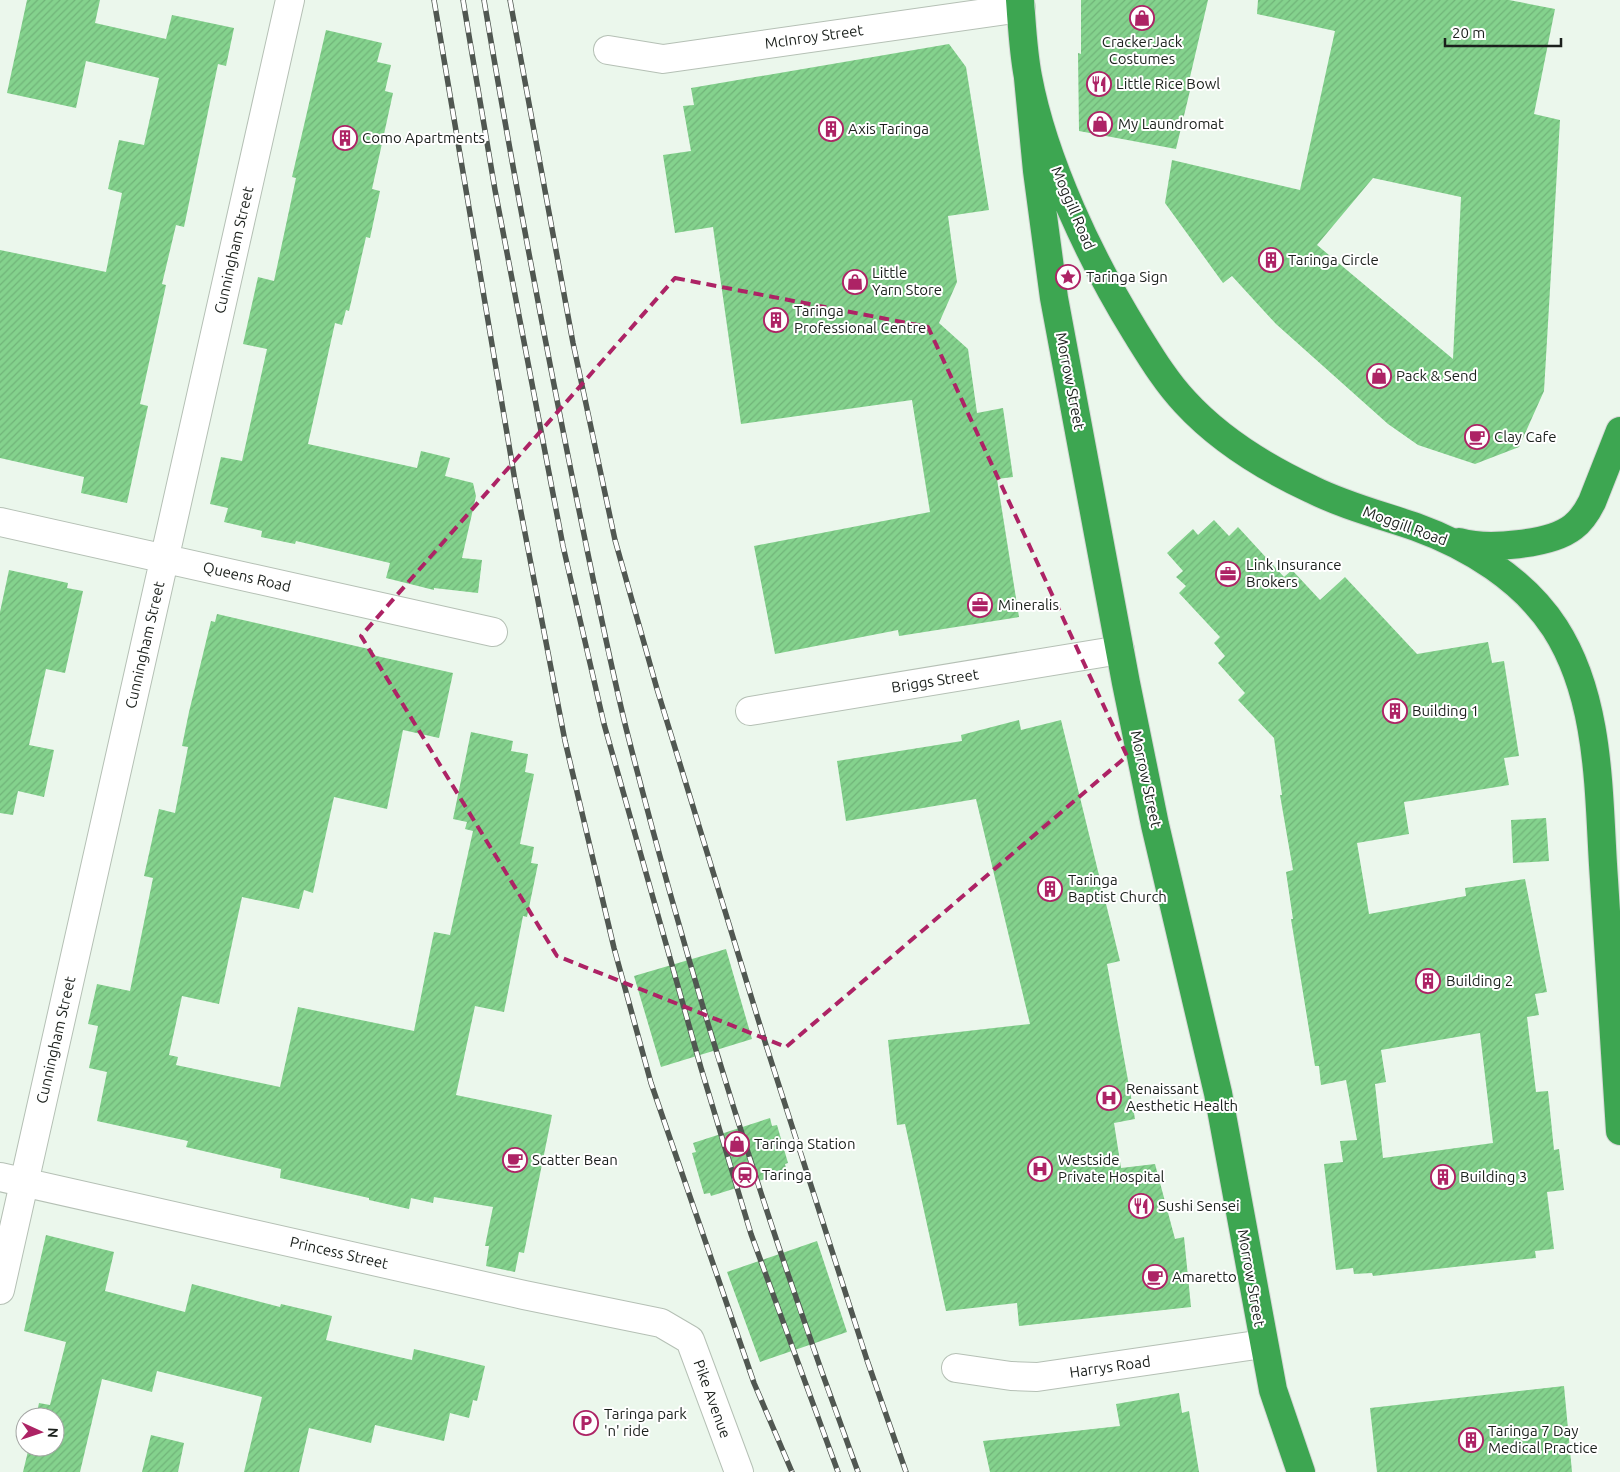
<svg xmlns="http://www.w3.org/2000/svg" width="1620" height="1472" font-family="Ubuntu,sans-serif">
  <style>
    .building { fill: url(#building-hatch); fill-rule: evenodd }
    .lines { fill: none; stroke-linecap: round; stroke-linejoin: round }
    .minor-casing { stroke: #b5c0b5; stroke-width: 30 }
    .highway-casing { stroke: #d6d7d6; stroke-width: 30 }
    .minor { stroke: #fff; stroke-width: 28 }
    .highway { stroke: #3da651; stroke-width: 28 }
    .rail-casing { stroke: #505751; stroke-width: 5.5 }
    .rail { stroke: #fff; stroke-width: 4; stroke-dasharray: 11; stroke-linecap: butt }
    .marked { fill: none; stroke: #ad2365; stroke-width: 4; stroke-dasharray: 10 6; stroke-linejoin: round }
    .labels { text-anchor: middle; stroke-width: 4; stroke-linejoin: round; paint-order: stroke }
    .street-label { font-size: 15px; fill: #1b201c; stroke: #fff }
    .poi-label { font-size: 15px; fill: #1b201c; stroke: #fff; text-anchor: start }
  </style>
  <defs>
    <pattern id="building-hatch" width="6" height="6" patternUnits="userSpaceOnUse" patternTransform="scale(1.25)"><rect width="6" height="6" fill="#84d28d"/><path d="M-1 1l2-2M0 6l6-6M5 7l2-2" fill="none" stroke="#71b479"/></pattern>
  </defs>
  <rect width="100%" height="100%" fill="#ebf7ec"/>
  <!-- building -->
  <path class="building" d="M 27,0 L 100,0 L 95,23 L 166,39 L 172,15 L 234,28 L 226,66 L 218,64 L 184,227 L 176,225 L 162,284 L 166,285 L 140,404 L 148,406 L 127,503 L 81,493 L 84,477 L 0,458 L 0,250 L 106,272 L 122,193 L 108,189 L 119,140 L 144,145 L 159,78 L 86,61 L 76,108 L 7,93 Z
    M 1081,0 L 1208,0 L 1190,77 L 1193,78 L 1176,149 L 1079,131 L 1078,53 L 1081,54 Z
    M 1258,0 L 1509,0 L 1555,9 L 1534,114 L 1560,120 L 1544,391 L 1519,447 L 1475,464 L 1418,445 L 1388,424 L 1276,324 L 1232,276 L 1223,283 L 1165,203 L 1172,160 L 1300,190 L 1335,31 L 1257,14 ZM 1373,178 L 1461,197 L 1453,359 L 1317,245 Z
    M 326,30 L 382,43 L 377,62 L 391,65 L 385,91 L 393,93 L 372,189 L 380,191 L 370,238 L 366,237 L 349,311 L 346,310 L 342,325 L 335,323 L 308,444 L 417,468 L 421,451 L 450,458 L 445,476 L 473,483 L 476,496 L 462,558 L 482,560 L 478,593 L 434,588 L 434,590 L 386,578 L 390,563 L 296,541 L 295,544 L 261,537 L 262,531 L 224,522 L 228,508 L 210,504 L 221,457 L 242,461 L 267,349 L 243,344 L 258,277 L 274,281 L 296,178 L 292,177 Z
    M 949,44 L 966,67 L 989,210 L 948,216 L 957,282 L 939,323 L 968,349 L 977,413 L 1003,408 L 1013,477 L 997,479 L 1019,617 L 899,636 L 898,630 L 775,654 L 754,546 L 930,512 L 912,400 L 741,424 L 713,227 L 675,233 L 663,155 L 691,151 L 683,106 L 694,105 L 691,88 Z
    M 1214,520 L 1229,536 L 1238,527 L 1284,577 L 1292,570 L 1320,600 L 1345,577 L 1417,654 L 1488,642 L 1492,663 L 1504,661 L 1519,756 L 1504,758 L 1509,785 L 1404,802 L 1409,834 L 1357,843 L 1369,914 L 1466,896 L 1465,888 L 1525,879 L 1547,992 L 1535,994 L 1539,1015 L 1527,1017 L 1536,1092 L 1548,1091 L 1554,1150 L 1559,1149 L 1564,1190 L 1547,1192 L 1554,1249 L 1535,1251 L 1536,1258 L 1373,1276 L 1372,1273 L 1354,1274 L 1353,1268 L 1336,1270 L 1324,1164 L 1343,1162 L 1340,1141 L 1357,1140 L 1346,1080 L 1321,1085 L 1319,1066 L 1315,1066 L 1291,919 L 1293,919 L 1286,872 L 1293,870 L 1280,795 L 1282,795 L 1274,738 L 1238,700 L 1245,693 L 1218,663 L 1225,656 L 1214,643 L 1220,637 L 1179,593 L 1186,586 L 1176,577 L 1183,571 L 1167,553 L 1193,529 L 1198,535 ZM 1480,1033 L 1493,1143 L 1383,1158 L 1375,1084 L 1386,1082 L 1381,1050 Z
    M 9,570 L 68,583 L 67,588 L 83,591 L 65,673 L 46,669 L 29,745 L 54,750 L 44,797 L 18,791 L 13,815 L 0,813 L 0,612 Z
    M 217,614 L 373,650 L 372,655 L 453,673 L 439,738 L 403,730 L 387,809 L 334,797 L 313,893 L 304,890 L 299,909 L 242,897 L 219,1004 L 182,996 L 169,1055 L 178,1057 L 176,1065 L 280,1087 L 298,1007 L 414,1031 L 434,932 L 450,935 L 473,831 L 465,829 L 467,822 L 453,819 L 471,732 L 513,741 L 511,751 L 528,754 L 525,772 L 534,774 L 520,844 L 534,847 L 531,863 L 538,864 L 527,917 L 523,916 L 504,1012 L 475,1006 L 456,1095 L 552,1115 L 524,1253 L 519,1252 L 515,1272 L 486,1266 L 489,1246 L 485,1246 L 493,1207 L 434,1197 L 433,1203 L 411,1198 L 409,1209 L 369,1200 L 369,1198 L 280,1178 L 281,1169 L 186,1147 L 188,1141 L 97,1121 L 107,1072 L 89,1068 L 98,1026 L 88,1024 L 97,984 L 130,991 L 153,878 L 144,876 L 159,809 L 175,813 L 188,747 L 182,746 L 189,712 L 211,621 L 215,622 Z
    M 1019,720 L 1021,730 L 1061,720 L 1120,961 L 1107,964 L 1135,1119 L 1114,1123 L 1121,1168 L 1155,1164 L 1175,1239 L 1184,1237 L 1191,1307 L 1019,1326 L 1017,1303 L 946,1311 L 905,1124 L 897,1125 L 888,1040 L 1030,1024 L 976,799 L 846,821 L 837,761 L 962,741 L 961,735 Z
    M 1546,818 L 1549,861 L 1513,863 L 1511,820 Z
    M 726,949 L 752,1039 L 661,1067 L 634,976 Z
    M 770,1118 L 772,1126 L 777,1125 L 788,1163 L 785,1164 L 787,1172 L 711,1196 L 710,1193 L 704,1194 L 692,1153 L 696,1152 L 693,1143 Z
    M 46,1235 L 114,1252 L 105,1291 L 185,1312 L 192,1284 L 280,1307 L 281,1304 L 332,1316 L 326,1340 L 412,1360 L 414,1349 L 485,1366 L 477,1401 L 473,1400 L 469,1418 L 450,1413 L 444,1441 L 375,1425 L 371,1443 L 309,1428 L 299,1472 L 244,1472 L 262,1397 L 157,1371 L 152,1392 L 102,1379 L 80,1472 L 23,1472 L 29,1447 L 55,1447 L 55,1417 L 36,1417 L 39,1403 L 50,1405 L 66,1342 L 24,1331 Z
    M 817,1241 L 847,1332 L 760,1362 L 727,1272 Z
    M 1564,1386 L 1572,1472 L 1377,1472 L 1370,1408 Z
    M 1179,1393 L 1182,1413 L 1189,1411 L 1199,1472 L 990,1472 L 983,1441 L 1120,1426 L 1116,1404 Z
    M 151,1435 L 184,1443 L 178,1472 L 142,1472 Z"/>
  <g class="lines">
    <defs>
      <path id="minor" d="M 608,50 L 663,59 L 1021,8
        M 0,522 L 493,632
        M 750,711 L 1120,650
        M 0,1177 L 524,1295 L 661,1323 L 690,1340 L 739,1472
        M 0,1290 L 290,0
        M 956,1368 L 1011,1376 L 1037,1377 L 1263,1344"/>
      <path id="highway" d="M 1020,0 C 1022,25 1023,51 1028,77 C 1044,162 1091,260 1136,333 C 1151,357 1166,382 1185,402 C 1219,439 1266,468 1311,489 C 1345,506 1381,515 1416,527 C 1469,546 1524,580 1555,628 C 1602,701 1598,797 1604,880 C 1610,964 1615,1048 1620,1131
        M 1028,78 L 1037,171 L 1054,298 L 1126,683 L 1155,825 L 1218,1093 L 1273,1390 L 1301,1472
        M 1459,542 C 1487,550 1550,545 1573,527 C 1581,521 1587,512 1592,502 L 1620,431"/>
    </defs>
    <!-- minor casing -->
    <use href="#minor" class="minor-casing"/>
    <!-- highway casing -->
    <use href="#highway" class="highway-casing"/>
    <!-- minor -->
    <use href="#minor" class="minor"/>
    <!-- highway -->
    <use href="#highway" class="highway"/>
    <defs>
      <path id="rail" d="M 434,0 L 515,481 L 565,741 L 614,948 L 651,1083 L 754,1383 L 792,1472
        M 463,0 L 495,190 L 563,546 L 604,724 L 701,1068 L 751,1234 L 838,1472
        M 484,0 C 511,161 541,321 573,481 C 590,563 606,646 626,728 C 690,980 768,1228 858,1472
        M 510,0 L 573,343 L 615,540 L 657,689 L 766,1045 L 867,1360 L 906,1472"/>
    </defs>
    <!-- rail casing -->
    <use href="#rail" class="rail-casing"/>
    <!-- rail -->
    <use href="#rail" class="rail"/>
  </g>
  <!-- marked area -->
  <path class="marked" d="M 675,278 L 928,327 L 1127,756 L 786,1047 L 557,956 L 361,636 Z"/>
  <!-- icons -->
  <defs>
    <symbol id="shop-ring" viewBox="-11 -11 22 22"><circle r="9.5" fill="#fff" stroke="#ad2365" stroke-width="1.5"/><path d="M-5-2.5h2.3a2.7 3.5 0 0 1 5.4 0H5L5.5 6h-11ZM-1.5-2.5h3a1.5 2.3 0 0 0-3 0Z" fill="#ad2365"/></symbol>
    <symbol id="restaurant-ring" viewBox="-11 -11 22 22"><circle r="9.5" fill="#fff" stroke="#ad2365" stroke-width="1.5"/><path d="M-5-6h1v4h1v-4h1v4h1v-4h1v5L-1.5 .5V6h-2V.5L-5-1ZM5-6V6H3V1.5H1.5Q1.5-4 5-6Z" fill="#ad2365"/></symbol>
    <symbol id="building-ring" viewBox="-11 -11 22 22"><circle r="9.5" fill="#fff" stroke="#ad2365" stroke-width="1.5"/><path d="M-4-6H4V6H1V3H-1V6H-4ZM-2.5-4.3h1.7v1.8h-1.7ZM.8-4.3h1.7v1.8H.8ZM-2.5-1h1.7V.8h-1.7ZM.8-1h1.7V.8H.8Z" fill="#ad2365"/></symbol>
    <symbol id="sight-ring" viewBox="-11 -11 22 22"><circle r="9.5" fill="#fff" stroke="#ad2365" stroke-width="1.5"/><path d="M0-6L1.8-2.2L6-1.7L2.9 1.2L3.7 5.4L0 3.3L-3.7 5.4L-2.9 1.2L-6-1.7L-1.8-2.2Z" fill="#ad2365"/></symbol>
    <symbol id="cafe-ring" viewBox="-11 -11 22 22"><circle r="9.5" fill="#fff" stroke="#ad2365" stroke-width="1.5"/><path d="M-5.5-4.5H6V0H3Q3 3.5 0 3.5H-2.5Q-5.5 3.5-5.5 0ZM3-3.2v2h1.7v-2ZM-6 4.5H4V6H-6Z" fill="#ad2365"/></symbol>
    <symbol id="office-ring" viewBox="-11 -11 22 22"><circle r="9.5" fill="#fff" stroke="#ad2365" stroke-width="1.5"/><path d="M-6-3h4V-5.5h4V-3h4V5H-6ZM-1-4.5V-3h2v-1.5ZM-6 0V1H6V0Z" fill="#ad2365"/></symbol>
    <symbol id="hospital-ring" viewBox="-11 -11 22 22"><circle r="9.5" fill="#fff" stroke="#ad2365" stroke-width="1.5"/><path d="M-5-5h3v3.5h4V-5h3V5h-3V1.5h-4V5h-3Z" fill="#ad2365"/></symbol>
    <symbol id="station-ring" viewBox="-11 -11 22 22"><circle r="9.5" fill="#fff" stroke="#ad2365" stroke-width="1.5"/><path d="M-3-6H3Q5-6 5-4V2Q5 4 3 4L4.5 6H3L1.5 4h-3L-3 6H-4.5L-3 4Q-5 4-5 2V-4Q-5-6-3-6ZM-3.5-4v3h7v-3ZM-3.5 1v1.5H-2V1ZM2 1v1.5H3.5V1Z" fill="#ad2365"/></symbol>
    <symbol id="parking-ring" viewBox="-11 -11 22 22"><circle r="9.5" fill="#fff" stroke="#ad2365" stroke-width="1.5"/><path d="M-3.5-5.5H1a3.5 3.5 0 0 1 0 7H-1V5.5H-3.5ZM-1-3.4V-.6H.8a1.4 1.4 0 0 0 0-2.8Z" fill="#ad2365"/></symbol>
  </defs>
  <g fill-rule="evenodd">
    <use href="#shop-ring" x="1128" y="4" width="28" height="28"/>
    <use href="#restaurant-ring" x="1085" y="70" width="28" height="28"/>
    <use href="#shop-ring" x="1086" y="110" width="28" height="28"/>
    <use href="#building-ring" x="817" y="115" width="28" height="28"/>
    <use href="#building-ring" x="331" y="124" width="28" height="28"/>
    <use href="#building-ring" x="1257" y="246" width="28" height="28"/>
    <use href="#sight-ring" x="1054" y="263" width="28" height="28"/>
    <use href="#shop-ring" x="841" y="268" width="28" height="28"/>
    <use href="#building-ring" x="762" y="306" width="28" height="28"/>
    <use href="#shop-ring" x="1365" y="362" width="28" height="28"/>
    <use href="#cafe-ring" x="1463" y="423" width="28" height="28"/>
    <use href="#office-ring" x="1214" y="560" width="28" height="28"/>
    <use href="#office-ring" x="966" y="591" width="28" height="28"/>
    <use href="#building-ring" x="1381" y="697" width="28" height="28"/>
    <use href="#building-ring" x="1036" y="875" width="28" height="28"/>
    <use href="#building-ring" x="1414" y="967" width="28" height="28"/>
    <use href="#hospital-ring" x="1095" y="1084" width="28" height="28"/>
    <use href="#shop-ring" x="723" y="1130" width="28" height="28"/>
    <use href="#cafe-ring" x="501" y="1146" width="28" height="28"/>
    <use href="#hospital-ring" x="1026" y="1155" width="28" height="28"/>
    <use href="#station-ring" x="731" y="1161" width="28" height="28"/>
    <use href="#building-ring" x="1429" y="1163" width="28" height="28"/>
    <use href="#restaurant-ring" x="1127" y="1192" width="28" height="28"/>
    <use href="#cafe-ring" x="1141" y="1263" width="28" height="28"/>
    <use href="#parking-ring" x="572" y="1409" width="28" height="28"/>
    <use href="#building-ring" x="1457" y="1426" width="28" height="28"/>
  </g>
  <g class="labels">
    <!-- street labels -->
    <g class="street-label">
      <text transform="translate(814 37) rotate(-8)" y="5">McInroy Street</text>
      <text transform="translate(1073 208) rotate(67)" y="5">Moggill Road</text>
      <text transform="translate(234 250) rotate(-77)" y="5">Cunningham Street</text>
      <text transform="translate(1070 381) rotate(79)" y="5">Morrow Street</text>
      <text transform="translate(1405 526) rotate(20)" y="5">Moggill Road</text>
      <text transform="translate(247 577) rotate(13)" y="5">Queens Road</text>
      <text transform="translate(145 645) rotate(-77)" y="5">Cunningham Street</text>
      <text transform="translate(935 681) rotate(-9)" y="5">Briggs Street</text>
      <text transform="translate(1146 779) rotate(78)" y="5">Morrow Street</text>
      <text transform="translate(56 1040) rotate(-77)" y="5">Cunningham Street</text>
      <text transform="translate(339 1253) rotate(13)" y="5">Princess Street</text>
      <text transform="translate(1251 1278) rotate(80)" y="5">Morrow Street</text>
      <text transform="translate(1110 1367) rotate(-8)" y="5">Harrys Road</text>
      <text transform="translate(712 1399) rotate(70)" y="5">Pike Avenue</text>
    </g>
    <!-- poi labels -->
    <g class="poi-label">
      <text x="1142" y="47" text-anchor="middle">CrackerJack<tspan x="1142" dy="17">Costumes</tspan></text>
      <text x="1116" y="89">Little Rice Bowl</text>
      <text x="1118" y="129">My Laundromat</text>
      <text x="848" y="134">Axis Taringa</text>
      <text x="362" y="143">Como Apartments</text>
      <text x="1288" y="265">Taringa Circle</text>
      <text x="872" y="278">Little<tspan x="872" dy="17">Yarn Store</tspan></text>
      <text x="1086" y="282">Taringa Sign</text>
      <text x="794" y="316">Taringa<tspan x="794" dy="17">Professional Centre</tspan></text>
      <text x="1396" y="381">Pack &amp; Send</text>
      <text x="1494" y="442">Clay Cafe</text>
      <text x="1246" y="570">Link Insurance<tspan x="1246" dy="17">Brokers</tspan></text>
      <text x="998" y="610">Mineralis</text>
      <text x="1412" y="716">Building 1</text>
      <text x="1068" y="885">Taringa<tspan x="1068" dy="17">Baptist Church</tspan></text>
      <text x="1446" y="986">Building 2</text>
      <text x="1126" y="1094">Renaissant<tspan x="1126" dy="17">Aesthetic Health</tspan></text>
      <text x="754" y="1149">Taringa Station</text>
      <text x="532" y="1165">Scatter Bean</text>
      <text x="1058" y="1165">Westside<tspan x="1058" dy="17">Private Hospital</tspan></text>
      <text x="762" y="1180">Taringa</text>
      <text x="1460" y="1182">Building 3</text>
      <text x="1158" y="1211">Sushi Sensei</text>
      <text x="1172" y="1282">Amaretto</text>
      <text x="604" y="1419">Taringa park<tspan x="604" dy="17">'n' ride</tspan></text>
      <text x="1488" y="1436">Taringa 7 Day<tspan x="1488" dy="17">Medical Practice</tspan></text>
    </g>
  </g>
  <!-- north arrow -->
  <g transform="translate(40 1432) rotate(93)"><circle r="24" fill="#ffffff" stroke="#a4a6a4"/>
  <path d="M0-4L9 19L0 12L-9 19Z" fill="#ad2365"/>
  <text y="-8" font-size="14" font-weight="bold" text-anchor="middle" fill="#1b201c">N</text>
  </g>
  <!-- scale -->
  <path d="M1445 38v8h116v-8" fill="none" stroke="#1b201c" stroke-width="2.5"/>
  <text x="1452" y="38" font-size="15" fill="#1b201c" stroke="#ffffff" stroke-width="4" paint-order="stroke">20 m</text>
</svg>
